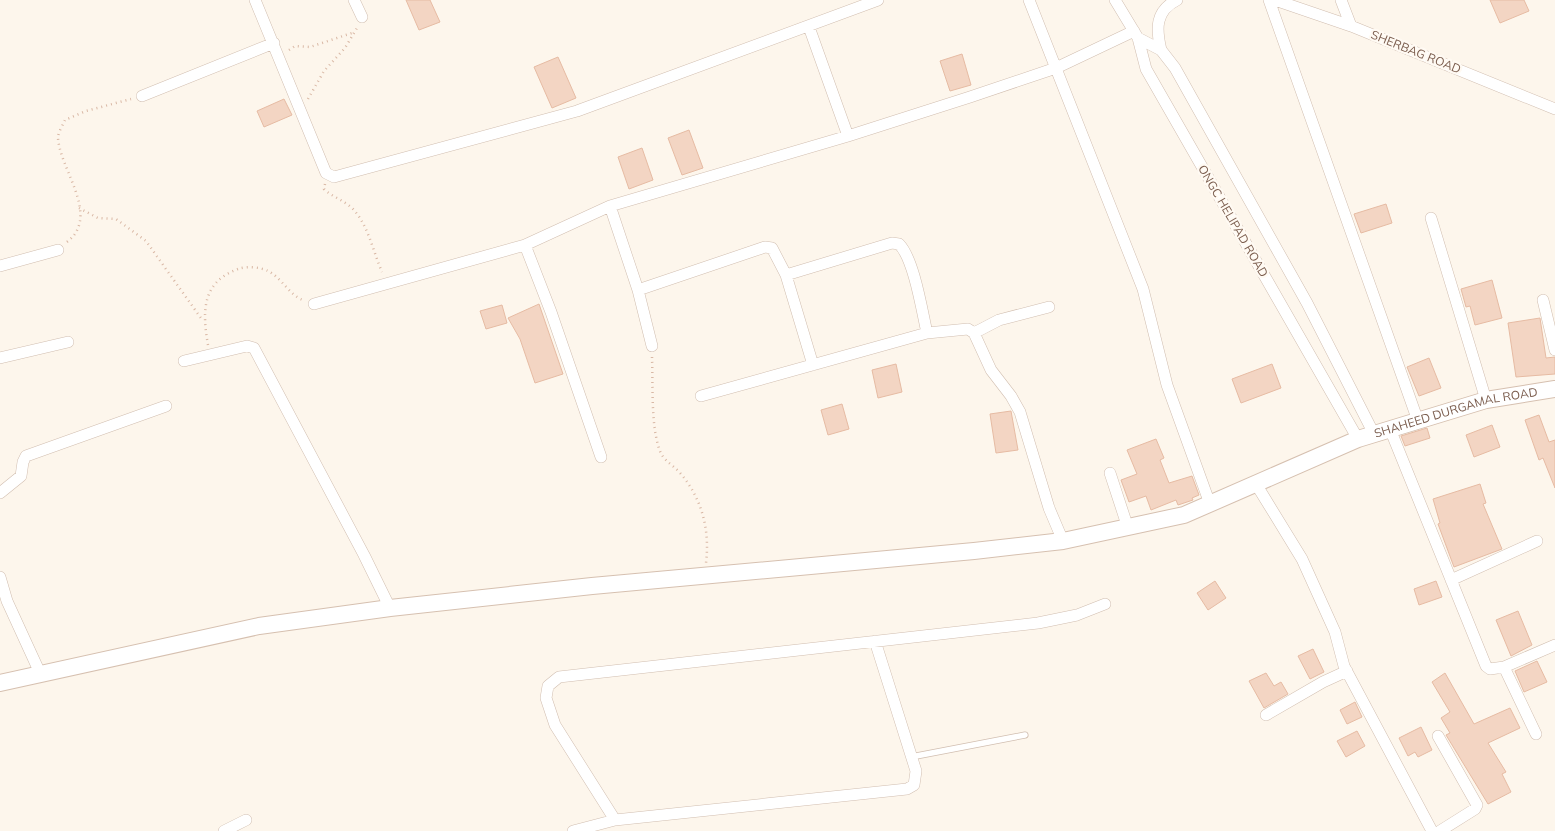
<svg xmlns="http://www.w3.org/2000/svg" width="1555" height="831" font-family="Mulish,sans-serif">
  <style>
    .building { fill: #f3d5c3; stroke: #e6bba3 }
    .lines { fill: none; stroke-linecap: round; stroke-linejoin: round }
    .lane-casing { stroke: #d1beb0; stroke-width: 7 }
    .street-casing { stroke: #d1beb0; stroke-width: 12 }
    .secondary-casing { stroke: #d6c0b0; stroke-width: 18 }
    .path { stroke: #d9b8a5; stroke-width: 2.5; stroke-dasharray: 1 4; stroke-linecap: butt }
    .lane { stroke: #fff; stroke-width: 5.5 }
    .street { stroke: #fff; stroke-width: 11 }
    .secondary { stroke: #fff; stroke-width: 16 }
    .labels { text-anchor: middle; stroke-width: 4.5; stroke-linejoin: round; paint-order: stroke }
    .street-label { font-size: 12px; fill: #7a5c4d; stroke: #fffaf3 }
  </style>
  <rect width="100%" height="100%" fill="#fdf6ec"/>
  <!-- building -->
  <path class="building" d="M 406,0 L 430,0 L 440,22 L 419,30 Z
    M 1490,0 L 1524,0 L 1529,11 L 1500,23 Z
    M 962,54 L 971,85 L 950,91 L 940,61 Z
    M 558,57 L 576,98 L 552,108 L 534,67 Z
    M 284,99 L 292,115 L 264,127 L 257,111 Z
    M 689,130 L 703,168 L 682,175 L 668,138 Z
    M 642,148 L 653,180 L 629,189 L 618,157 Z
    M 1386,204 L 1392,223 L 1361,233 L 1354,214 Z
    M 1492,280 L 1502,318 L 1475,325 L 1470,306 L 1466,307 L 1461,289 Z
    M 539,304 L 563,374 L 535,383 L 520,339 L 508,318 Z
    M 502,305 L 507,323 L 486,329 L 480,311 Z
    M 1540,318 L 1546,358 L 1555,357 L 1555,374 L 1516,377 L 1508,323 Z
    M 1429,358 L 1441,388 L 1419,396 L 1407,367 Z
    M 896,364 L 902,392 L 878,398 L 872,370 Z
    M 1272,364 L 1281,388 L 1241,403 L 1232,379 Z
    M 842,404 L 849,429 L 828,435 L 821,410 Z
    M 1011,411 L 1018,450 L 996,453 L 990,414 Z
    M 1539,415 L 1549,442 L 1555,440 L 1555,488 L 1543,458 L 1539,460 L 1525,420 Z
    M 1492,425 L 1500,447 L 1474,457 L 1466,435 Z
    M 1427,428 L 1430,438 L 1405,446 L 1401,436 Z
    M 1156,439 L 1164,458 L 1160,460 L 1169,483 L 1192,476 L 1199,495 L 1192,498 L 1193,500 L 1178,505 L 1176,500 L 1151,510 L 1146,496 L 1129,502 L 1121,480 L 1137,474 L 1127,450 Z
    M 1480,484 L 1486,503 L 1483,504 L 1502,549 L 1454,567 L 1438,524 L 1440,523 L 1433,499 Z
    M 1215,581 L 1226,598 L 1208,610 L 1197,593 Z
    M 1436,581 L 1442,597 L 1419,605 L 1414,589 Z
    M 1518,611 L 1532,645 L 1511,656 L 1496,620 Z
    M 1313,649 L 1324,672 L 1310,679 L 1298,656 Z
    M 1537,661 L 1547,682 L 1524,692 L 1515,671 Z
    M 1266,673 L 1274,686 L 1281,682 L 1288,694 L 1264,708 L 1249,681 Z
    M 1445,673 L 1474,724 L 1510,708 L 1520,728 L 1488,743 L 1506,772 L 1502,774 L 1511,792 L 1488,804 L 1446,735 L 1450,733 L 1441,718 L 1450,712 L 1432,682 Z
    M 1355,702 L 1362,717 L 1347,724 L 1340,710 Z
    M 1421,727 L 1432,750 L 1418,757 L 1415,752 L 1408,756 L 1399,738 Z
    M 1357,731 L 1365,746 L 1346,757 L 1337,741 Z"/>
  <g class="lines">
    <defs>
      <path id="lane" d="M 911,757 L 1025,735"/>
      <path id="street" d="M 255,0 L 326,173 L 334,177 L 577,111 L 878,0
        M 354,0 L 362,17
        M 1029,0 L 1143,289 L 1167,385 L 1210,504
        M 1115,0 L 1138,38 L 1146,69 L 1358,439
        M 1269,0 L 1418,421
        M 1275,0 L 1351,26 L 1555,109
        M 1341,0 L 1351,26
        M 809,27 L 848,136
        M 1138,38 L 1161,50 L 1175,68 L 1307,303 L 1374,434
        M 1161,50 C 1156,29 1155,11 1177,0
        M 142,96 L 274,43
        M 610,206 L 638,290 L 652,346
        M 1431,218 L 1486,400
        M 525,245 L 551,312 L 601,457
        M 0,266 L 58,250
        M 786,275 L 892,243 L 899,244 C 914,259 922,311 927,333
        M 638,290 L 765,247 L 772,248 L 786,275 L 813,365
        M 1543,300 L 1555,350
        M 314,304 L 525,245 L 610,206 L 848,136 L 970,97 L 1056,68 L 1134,31
        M 974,333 L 999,320 L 1049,307
        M 0,358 L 68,342
        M 184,361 L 247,346 L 254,348 L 364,555 L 390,608
        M 701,396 L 927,333 L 968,329 L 974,333 L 991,370 L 1011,396 L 1020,412 L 1049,508 L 1063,541
        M 1390,429 L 1486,666 L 1490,669 L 1504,667 L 1555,645
        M 1110,473 L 1128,528
        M 1256,484 L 1302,559 L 1335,632 L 1344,666 L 1432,831
        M 0,493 L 21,476 L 23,462 L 26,456 L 166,406
        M 0,577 L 7,601 L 40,673
        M 1451,580 L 1537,541
        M 1504,667 L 1536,734
        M 1266,715 L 1323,682 L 1347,671
        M 1438,736 L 1477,805 L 1475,809 L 1440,831
        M 615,820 L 555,725 L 546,698 L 548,686 L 559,677 L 1038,623 L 1077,615 L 1105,604
        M 224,831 L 246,820
        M 573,831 L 615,820 L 907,789 L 914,785 L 916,771 L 875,641"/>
      <g id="secondary">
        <path id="s1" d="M 0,683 L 259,626 L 390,608 L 592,586 L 974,551 L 1063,541 L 1184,515 L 1358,439 L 1486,400 L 1555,389"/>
      </g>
    </defs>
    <!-- lane casing -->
    <use href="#lane" class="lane-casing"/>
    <!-- street casing -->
    <use href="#street" class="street-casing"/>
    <!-- secondary casing -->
    <use href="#secondary" class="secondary-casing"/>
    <!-- path -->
    <path class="path" d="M 289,50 L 295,46 L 310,47 L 355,32
      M 308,99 L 324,71 L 345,48 L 357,28
      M 325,184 L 324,189 C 332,197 344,200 353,209 C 368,225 373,251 382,272
      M 79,208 L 98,218 L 116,219 L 146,241 L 203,321
      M 67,242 C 101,216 60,170 58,138 C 58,132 63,125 65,120 L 86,111 L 131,99
      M 208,345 C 202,311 202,282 238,269 C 246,266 261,267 268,271 C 282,278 289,295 303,300
      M 652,357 C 653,383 651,421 658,445 C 662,462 672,463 681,474 C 702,499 710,530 706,563"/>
    <!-- lane -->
    <use href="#lane" class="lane"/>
    <!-- street -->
    <use href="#street" class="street"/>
    <!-- secondary -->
    <use href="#secondary" class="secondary"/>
  </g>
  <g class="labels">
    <!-- street labels -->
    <g class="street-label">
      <text transform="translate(1416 52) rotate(22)" y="4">SHERBAG ROAD</text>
      <text transform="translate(1233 221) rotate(60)" y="4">ONGC HELIPAD ROAD</text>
      <text dy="4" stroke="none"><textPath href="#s1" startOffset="1489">SHAHEED DURGAMAL ROAD</textPath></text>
    </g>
  </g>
</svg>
